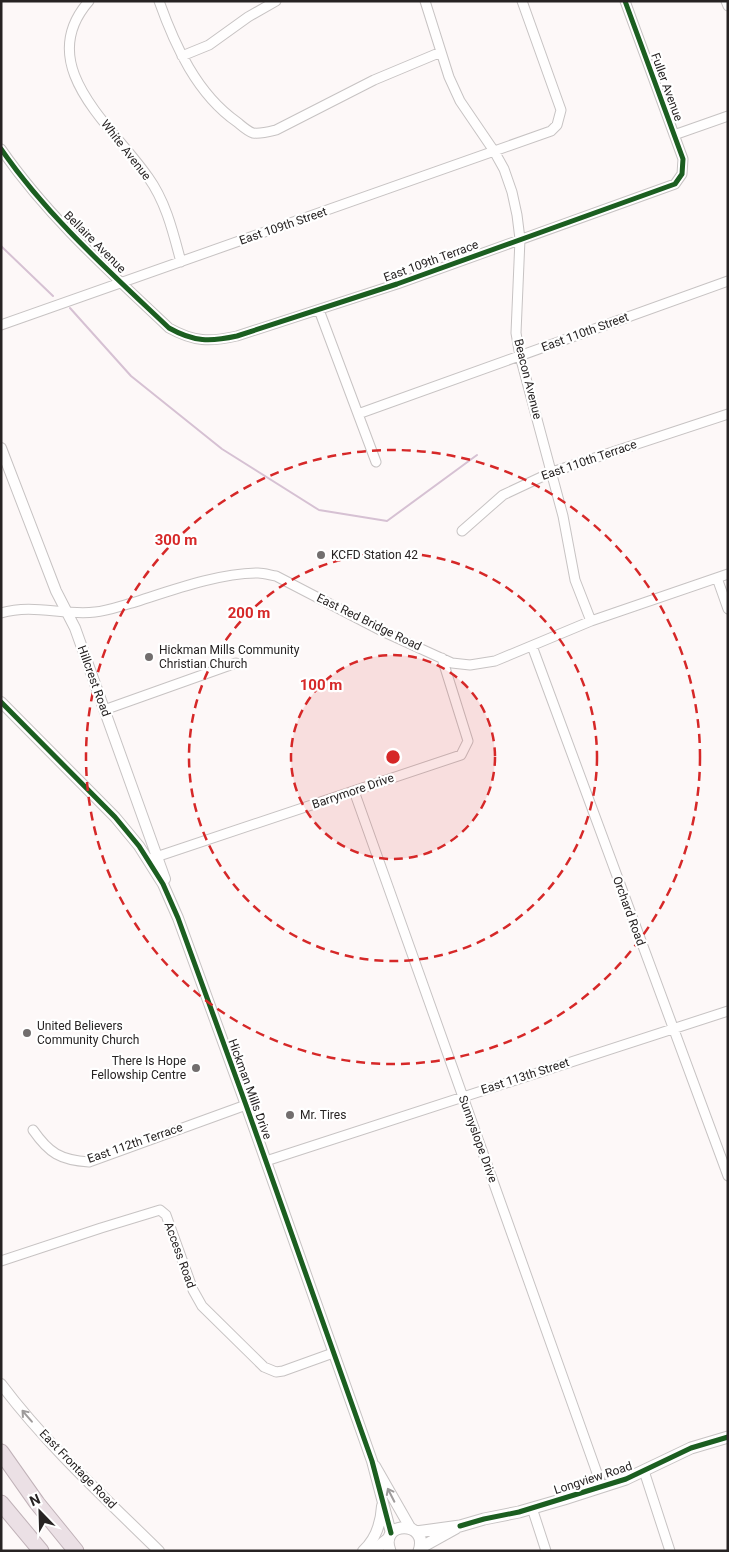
<svg xmlns="http://www.w3.org/2000/svg" width="729" height="1552" font-family="Roboto,sans-serif">
  <style>
    .lines { fill: none; stroke-linecap: round; stroke-linejoin: round }
    .stream { stroke: #d6c1d3; stroke-width: 2 }
    .minor-casing { stroke: #c7c3c3; stroke-width: 11 }
    .tertiary-casing { stroke: #c7c3c3; stroke-width: 12 }
    .secondary-casing { stroke: #c7c3c3; stroke-width: 13 }
    .motorway-casing { stroke: #c0b2b8; stroke-width: 17 }
    .minor { stroke: #fffefe; stroke-width: 9 }
    .tertiary { stroke: #fffefe; stroke-width: 10 }
    .secondary { stroke: #fffefe; stroke-width: 11 }
    .motorway { stroke: #ebe0e5; stroke-width: 15 }
    .cycleway-casing { stroke: #fff; stroke-width: 8 }
    .cycleway { stroke: #1b5e20; stroke-width: 5 }
    .oneway { stroke: #9e9b9b }
    .ring { fill: none; stroke: #d62828; stroke-width: 2.5; stroke-dasharray: 9 6 }
    .poi-dot { fill: #726e6e; stroke: #fff; stroke-width: 2 }
    .labels { text-anchor: middle; stroke-width: 4.5; stroke-linejoin: round; paint-order: stroke }
    .street-label { font-size: 12px; fill: #272323; stroke: #fff }
    .poi-label { font-size: 12px; fill: #272323; stroke: #fff; text-anchor: start }
    .centre { fill: #d62828; stroke: #fff; stroke-width: 2.5 }
    .ring-label { font-size: 15px; text-anchor: middle; font-weight: bold; fill: #d62828; stroke: #fff; stroke-width: 4.5; stroke-linejoin: round; paint-order: stroke }
  </style>
  <rect width="100%" height="100%" fill="#fdf8f8"/>
  <g class="lines">
    <!-- stream -->
    <path class="stream" d="M 1,246 L 53,296
      M 70,308 L 131,376 L 222,449 L 319,510 L 387,521 L 477,455"/>
    <defs>
      <path id="minor" d="M 89,1 C 32,66 113,126 148,177 C 166,202 173,232 181,262
        M 159,1 C 175,46 197,94 237,122 C 242,126 247,131 253,133 C 261,134 268,132 276,130 L 374,80 L 441,52
        M 425,1 L 449,77 L 460,101 L 494,151 L 504,169 L 512,192 L 517,215 L 520,239 L 516,333 L 520,356 L 563,516 L 575,580 L 591,621
        M 726,1 L 728,6
        M 182,56 L 209,45 L 248,17 L 276,1
        M 674,135 L 728,116
        M 1,149 C 48,217 110,272 169,328 C 194,342 210,342 237,336 L 397,284 L 675,184 L 682,174 L 683,159 L 625,1
        M 319,310 L 376,462
        M 1,325 L 551,131 L 557,125 L 561,110 L 522,1
        M 358,414 L 728,281
        M 462,531 L 503,495 L 552,472 L 728,414
        M 717,578 L 728,609
        M 1,613 C 33,603 64,616 95,612 C 108,611 120,606 132,603 C 170,591 218,573 258,573 C 264,573 270,575 276,576 L 384,632 L 452,663 L 470,665 L 495,661 L 591,621 L 728,574
        M 532,646 L 728,1176
        M 104,710 L 236,663
        M 354,791 L 602,1487
        M 150,859 L 461,755 L 468,741 L 442,658
        M 33,1130 C 49,1153 60,1160 89,1162 L 246,1105
        M 266,1161 L 728,1011
        M 1,1261 L 101,1228 L 160,1210 L 166,1215 L 193,1290 L 202,1306 L 264,1367 L 276,1372 L 283,1371 L 333,1353
        M 644,1471 L 670,1551
        M 532,1508 L 546,1551"/>
      <path id="tertiary" d="M 1,448 L 56,591 L 75,628 L 165,879
        M 1,702 L 115,817 L 139,846 L 163,884 L 178,918 L 246,1105 L 372,1461 L 391,1533
        M 1,1384 C 47,1445 104,1497 159,1551
        M 375,1466 L 411,1529
        M 363,1551 C 376,1539 381,1523 382,1506"/>
      <path id="secondary" d="M 416,1532 L 460,1526 L 484,1519 L 519,1512 L 564,1499 L 626,1479 L 691,1448 L 728,1437
        M 420,1548 L 456,1528
        M 370,1551 L 378,1547 L 389,1538
        M 390,1551 C 378,1520 430,1520 419,1551"/>
      <path id="motorway" d="M 1,1452 L 37,1503 L 76,1551
        M 1,1503 L 41,1551"/>
    </defs>
    <!-- minor casing -->
    <use href="#minor" class="minor-casing"/>
    <!-- tertiary casing -->
    <use href="#tertiary" class="tertiary-casing"/>
    <!-- secondary casing -->
    <use href="#secondary" class="secondary-casing"/>
    <!-- motorway casing -->
    <use href="#motorway" class="motorway-casing"/>
    <!-- minor -->
    <use href="#minor" class="minor"/>
    <!-- tertiary -->
    <use href="#tertiary" class="tertiary"/>
    <!-- secondary -->
    <use href="#secondary" class="secondary"/>
    <!-- motorway -->
    <use href="#motorway" class="motorway"/>
    <defs>
      <path id="cycleway" d="M 1,149 C 48,217 110,272 169,328 C 194,342 210,342 237,336 L 397,284 L 675,184 L 682,174 L 683,159 L 625,1
        M 1,702 L 115,817 L 139,846 L 163,884 L 178,918 L 246,1105 L 372,1461 L 391,1533
        M 460,1526 L 484,1519 L 519,1512 L 626,1479 L 691,1448 L 728,1437"/>
    </defs>
    <!-- cycleway casing -->
    <use href="#cycleway" class="cycleway-casing"/>
    <!-- cycleway -->
    <use href="#cycleway" class="cycleway"/>
  </g>
  <!-- one-way arrows -->
  <defs><path id="oneway-shaft" d="M-6 0H5M1.5-3L5.5 0L1.5 3" fill="none" stroke-width="1.6" stroke-linecap="round" stroke-linejoin="round" transform="scale(1.25)"/></defs>
  <g class="oneway">
    <use href="#oneway-shaft" transform="translate(27 1416) rotate(-131)"/>
    <use href="#oneway-shaft" transform="translate(391 1495) rotate(-117)"/>
  </g>
  <!-- distance rings -->
  <circle cx="393" cy="757" r="102" fill="#d62828" fill-opacity=".12"/>
  <g class="ring">
    <circle cx="393" cy="757" r="102"/>
    <circle cx="393" cy="757" r="204"/>
    <circle cx="393" cy="757" r="307"/>
  </g>
  <!-- markers -->
  <g class="poi-dot">
    <circle cx="321" cy="555" r="5"/>
    <circle cx="149" cy="657" r="5"/>
    <circle cx="27" cy="1033" r="5"/>
    <circle cx="196" cy="1068" r="5"/>
    <circle cx="290" cy="1115" r="5"/>
  </g>
  <g class="labels">
    <!-- street labels -->
    <g class="street-label">
      <text transform="translate(667 87) rotate(70)" y="4">Fuller Avenue</text>
      <text transform="translate(126 150) rotate(52)" y="4">White Avenue</text>
      <text transform="translate(283 226) rotate(-19)" y="4">East 109th Street</text>
      <text transform="translate(95 242) rotate(45)" y="4">Bellaire Avenue</text>
      <text transform="translate(431 261) rotate(-20)" y="4">East 109th Terrace</text>
      <text transform="translate(585 332) rotate(-20)" y="4">East 110th Street</text>
      <text transform="translate(528 379) rotate(76)" y="4">Beacon Avenue</text>
      <text transform="translate(589 460) rotate(-19)" y="4">East 110th Terrace</text>
      <text transform="translate(369 622) rotate(26)" y="4">East Red Bridge Road</text>
      <text transform="translate(94 681) rotate(70)" y="4">Hillcrest Road</text>
      <text transform="translate(353 791) rotate(-19)" y="4">Barrymore Drive</text>
      <text transform="translate(629 911) rotate(70)" y="4">Orchard Road</text>
      <text transform="translate(525 1076) rotate(-18)" y="4">East 113th Street</text>
      <text transform="translate(250 1089) rotate(70)" y="4">Hickman Mills Drive</text>
      <text transform="translate(478 1139) rotate(70)" y="4">Sunnyslope Drive</text>
      <text transform="translate(135 1143) rotate(-19)" y="4">East 112th Terrace</text>
      <text transform="translate(180 1255) rotate(70)" y="4">Access Road</text>
      <text transform="translate(78 1469) rotate(46)" y="4">East Frontage Road</text>
      <text transform="translate(593 1478) rotate(-18)" y="4">Longview Road</text>
    </g>
    <!-- poi labels -->
    <g class="poi-label">
      <text x="331" y="559">KCFD Station 42</text>
      <text x="159" y="654">Hickman Mills Community<tspan x="159" dy="14">Christian Church</tspan></text>
      <text x="37" y="1030">United Believers<tspan x="37" dy="14">Community Church</tspan></text>
      <text x="186" y="1065" text-anchor="end">There Is Hope<tspan x="186" dy="14">Fellowship Centre</tspan></text>
      <text x="300" y="1119">Mr. Tires</text>
    </g>
  </g>
  <circle cx="393" cy="757" r="8" class="centre"/>
  <g class="ring-label">
    <text x="176" y="545">300 m</text>
    <text x="249" y="618">200 m</text>
    <text x="321" y="690">100 m</text>
  </g>
  <!-- border -->
  <rect width="729" height="1552" fill="none" stroke="#272323" stroke-width="5"/>
  <!-- north arrow -->
  <g transform="translate(40 1512) rotate(337)" stroke="#ffffff" stroke-width="4" paint-order="stroke">
  <path d="M0-4L9 19L0 12L-9 19Z" fill="#272323"/>
  <text y="-8" font-size="14" font-weight="bold" text-anchor="middle" fill="#272323">N</text>
  </g>
</svg>
